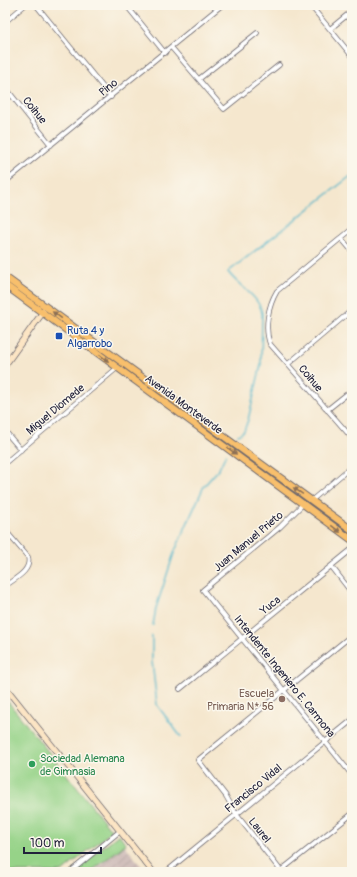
<svg xmlns="http://www.w3.org/2000/svg" width="357" height="877" font-family="Pangolin,sans-serif">
  <style>
    .industrial { fill: url(#industrial-furrows) }
    .park { fill: url(#park-tufts); stroke: #5c7a62 }
    .pitch { fill: #96d388; stroke: #5c7a62 }
    .lines { fill: none; stroke-linecap: round; stroke-linejoin: round }
    .stream { stroke: #4bb4c9; stroke-width: 1.5 }
    .street-casing { stroke: #6c676e; stroke-width: 5.5 }
    .secondary-casing { stroke: #6c676e; stroke-width: 7 }
    .primary-casing { stroke: #6c676e; stroke-width: 8 }
    .street { stroke: #fff; stroke-width: 4 }
    .secondary { stroke: #fce5c4; stroke-width: 5.5 }
    .primary { stroke: #f8bf6c; stroke-width: 6 }
    .oneway { fill: #8d7054 }
    .transit-dot { fill: #1a4fb4; stroke: #fbf7ec; stroke-width: 1.5 }
    .education-dot { fill: #8d6e63; stroke: #fbf7ec; stroke-width: 1.5 }
    .leisure-dot { fill: #2e9e5b; stroke: #fbf7ec; stroke-width: 1.5 }
    .labels { text-anchor: middle; stroke-width: 3; stroke-linejoin: round; paint-order: stroke }
    .street-label { font-size: 11px; fill: #22223b; stroke: #fbf7ec }
    .transit-label { font-size: 11px; fill: #164399; stroke: #fbf7ec; text-anchor: start }
    .education-label { font-size: 11px; fill: #785e54; stroke: #fbf7ec; text-anchor: end }
    .leisure-label { font-size: 11px; fill: #27864d; stroke: #fbf7ec; text-anchor: start }
  </style>
  <defs>
    <pattern id="industrial-furrows" width="10" height="10" patternUnits="userSpaceOnUse"><rect width="10" height="10" fill="#d1c0bc"/><path d="M-1 1l2-2M0 10L10 0M9 11l2-2" fill="none" stroke="#b3a5a2"/></pattern>
    <pattern id="park-tufts" width="24" height="20" patternUnits="userSpaceOnUse"><rect width="24" height="20" fill="#96d388"/><path d="M3 7l-1-3M5 7V3M7 7l1-3M15 17l-1-3M17 17v-4M19 17l1-3" fill="none" stroke="#81b576"/></pattern>
  </defs>
  <rect width="100%" height="100%" fill="#fbf7ec"/>
  <filter id="ink" filterUnits="userSpaceOnUse"><feTurbulence type="fractalNoise" baseFrequency=".025" numOctaves="2"/><feDisplacementMap in="SourceGraphic" scale="8" xChannelSelector="R" yChannelSelector="G"/><feConvolveMatrix kernelMatrix="1 2 1 2 8 2 1 2 1" color-interpolation-filters="sRGB"/></filter>
  <filter id="wash" filterUnits="userSpaceOnUse"><feTurbulence type="fractalNoise" baseFrequency=".012" numOctaves="4" result="noise"/><feDisplacementMap in="SourceGraphic" scale="16" xChannelSelector="R" yChannelSelector="G"/><feGaussianBlur stdDeviation="0.9" result="paint"/><feColorMatrix in="noise" values="0 0 0 0 0 0 0 0 0 0 0 0 0 0 0 0 0 1.4 0 .05"/><feComposite in="paint" operator="in"/></filter>
  <g filter="url(#wash)">
    <rect width="100%" height="100%" fill="#f5e7ce"/>
    <!-- industrial -->
    <path class="industrial" d="M 119,838 L 146,872 L 77,872 Z"/>
    <!-- park -->
    <path class="park" d="M 119,834 L 126,844 L 90,872 L 72,872 Z"/>
    <!-- pitch -->
    <path class="pitch" d="M 5,698 L 112,831 L 62,872 L 5,872 Z"/>
    <g class="lines">
      <!-- stream -->
      <path class="stream" d="M 238,435 L 244,431 L 248,420 L 261,365 L 262,314 C 260,296 239,287 228,272 L 352,175
        M 153,625 L 156,608 L 174,553 L 204,486 L 219,469 L 226,454
        M 152,636 L 152,661 L 157,705 L 181,737"/>
    </g>
  </g>
  <g filter="url(#ink)">
    <g class="lines">
      <defs>
        <path id="street" d="M 36,5 L 111,97
          M 126,5 L 165,53
          M 310,5 L 352,56
          M 5,22 L 25,5
          M 330,29 L 352,11
          M 171,47 L 224,109 L 279,65
          M 199,79 L 257,33
          M 5,87 L 51,145
          M 5,182 L 222,5
          M 352,229 L 277,291 C 268,306 264,328 270,344 L 352,438
          M 341,238 L 352,251
          M 288,364 L 352,310
          M 327,410 L 352,390
          M 5,431 L 21,450
          M 5,463 L 117,368
          M 312,500 L 352,466
          M 303,504 L 280,527 L 203,590 L 352,775
          M 5,530 L 28,557 C 32,571 14,579 5,586
          M 332,567 L 352,593
          M 180,689 L 352,549
          M 281,871 L 236,814 L 226,796 L 198,760 L 352,635
          M 70,872 L 120,831
          M 166,872 L 352,720
          M 279,872 L 352,814"/>
        <path id="secondary" d="M 5,365 L 43,312
          M 5,687 L 153,872"/>
        <path id="primary" d="M 5,277 L 352,530
          M 5,285 L 352,540"/>
      </defs>
      <!-- street casing -->
      <use href="#street" class="street-casing"/>
      <!-- secondary casing -->
      <use href="#secondary" class="secondary-casing"/>
      <!-- primary casing -->
      <use href="#primary" class="primary-casing"/>
      <!-- street -->
      <use href="#street" class="street"/>
      <!-- secondary -->
      <use href="#secondary" class="secondary"/>
      <!-- primary -->
      <use href="#primary" class="primary"/>
    </g>
    <!-- one-way arrows -->
    <defs><path id="oneway-solid" d="M-6-.8H1V-3.2L6.5 0L1 3.2V.8H-6Z"/></defs>
    <g class="oneway">
      <use href="#oneway-solid" transform="translate(57 315) rotate(-144)"/>
      <use href="#oneway-solid" transform="translate(104 358) rotate(37)"/>
      <use href="#oneway-solid" transform="translate(232 451) rotate(36)"/>
      <use href="#oneway-solid" transform="translate(298 491) rotate(-145)"/>
      <use href="#oneway-solid" transform="translate(336 529) rotate(37)"/>
    </g>
  </g>
  <!-- markers -->
  <rect class="transit-dot" x="55" y="332" width="8" height="8" rx="2"/>
  <circle class="education-dot" cx="282" cy="699" r="4"/>
  <circle class="leisure-dot" cx="32" cy="764" r="4"/>
  <g class="labels">
    <!-- street labels -->
    <g class="street-label">
      <text transform="translate(108 87) rotate(-39)" y="4">Pino</text>
      <text transform="translate(35 110) rotate(51)" y="4">Coihue</text>
      <text transform="translate(311 378) rotate(50)" y="4">Coihue</text>
      <text transform="translate(184 404) rotate(36)" y="4">Avenida Monteverde</text>
      <text transform="translate(55 409) rotate(-40)" y="4">Miguel Diomede</text>
      <text transform="translate(248 541) rotate(-40)" y="4">Juan Manuel Prieto</text>
      <text transform="translate(270 605) rotate(-39)" y="4">Yuca</text>
      <text transform="translate(285 676) rotate(51)" y="4">Intendente Ingeniero E. Carmona</text>
      <text transform="translate(253 788) rotate(-39)" y="4">Francisco Vidal</text>
      <text transform="translate(260 830) rotate(52)" y="4">Laurel</text>
    </g>
    <!-- transit labels -->
    <g class="transit-label">
      <text x="67" y="334">Ruta 4 y<tspan x="67" dy="13">Algarrobo</tspan></text>
    </g>
    <!-- education labels -->
    <g class="education-label">
      <text x="274" y="697">Escuela<tspan x="274" dy="13">Primaria N* 56</tspan></text>
    </g>
    <!-- leisure labels -->
    <g class="leisure-label">
      <text x="40" y="762">Sociedad Alemana<tspan x="40" dy="13">de Gimnasia</tspan></text>
    </g>
  </g>
  <!-- margin -->
  <rect width="357" height="877" fill="none" stroke="#fbf7ec" stroke-width="20"/>
  <!-- scale -->
  <path d="M24 847v6h77v-6" fill="none" stroke="#22223b" stroke-width="2"/>
  <text x="30" y="847" font-size="12" fill="#22223b" stroke="#fbf7ec" stroke-width="3" paint-order="stroke">100 m</text>
</svg>
